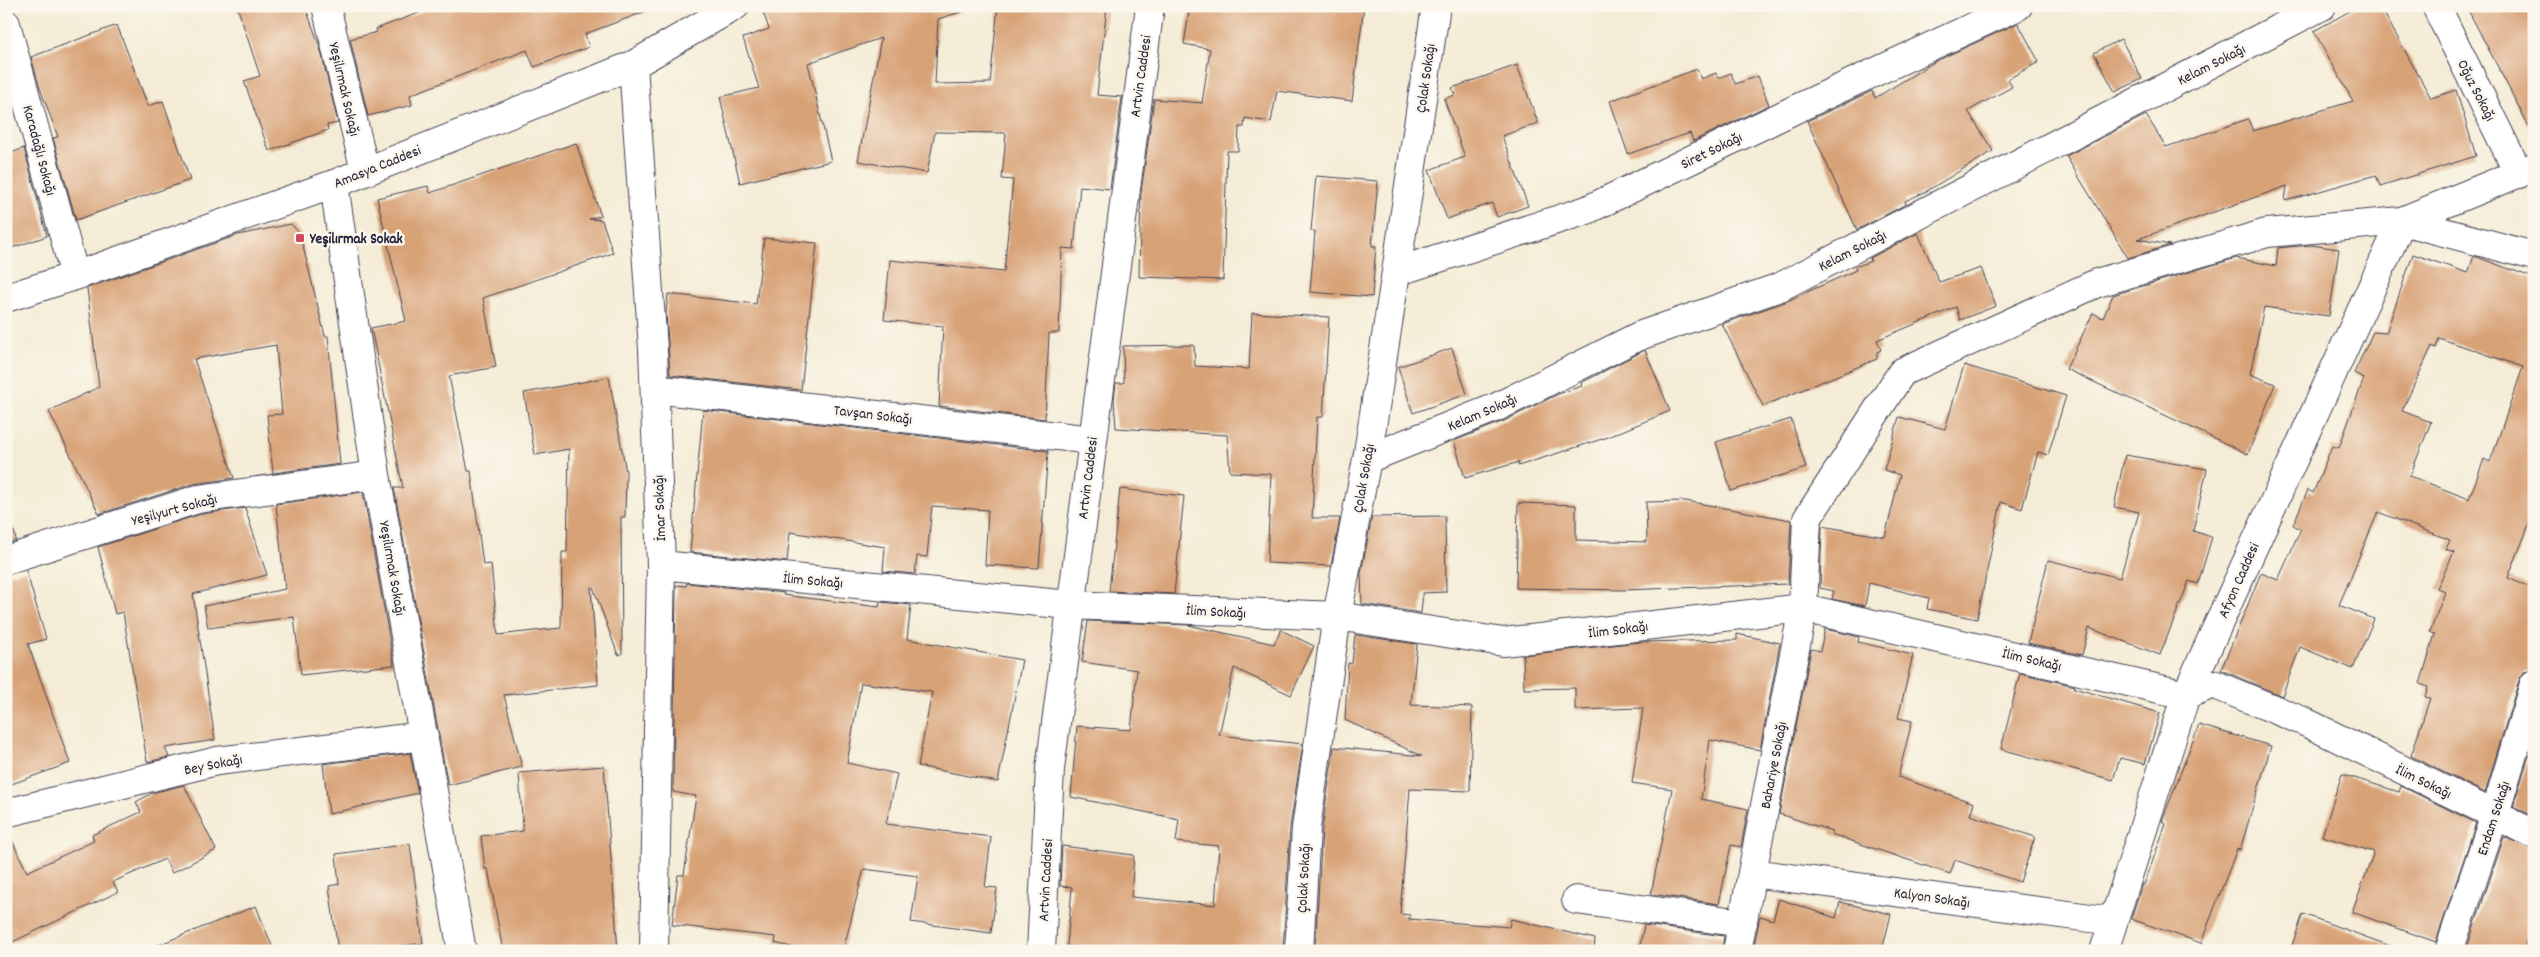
<svg xmlns="http://www.w3.org/2000/svg" width="2540" height="957" font-family="Dekko,sans-serif">
  <style>
    .building { fill: #d8a277; fill-rule: evenodd }
    .lines { fill: none; stroke-linecap: round; stroke-linejoin: round }
    .street-casing { stroke: #424052; stroke-width: 30 }
    .street { stroke: #fff; stroke-width: 28 }
    .poi-dot { fill: #d1495b; stroke: #fbf7ec; stroke-width: 2 }
    .labels { text-anchor: middle; stroke-width: 5; stroke-linejoin: round; paint-order: stroke }
    .street-label { font-size: 15px; fill: #22223b; stroke: #fbf7ec }
    .poi-label { font-size: 15px; font-weight: bold; fill: #22223b; stroke: #fbf7ec; text-anchor: start }
  </style>
  <rect width="100%" height="100%" fill="#fbf7ec"/>
  <filter id="ink" filterUnits="userSpaceOnUse"><feTurbulence type="fractalNoise" baseFrequency=".02" numOctaves="2"/><feDisplacementMap in="SourceGraphic" scale="10" xChannelSelector="R" yChannelSelector="G"/><feConvolveMatrix kernelMatrix="1 2 1 2 8 2 1 2 1" color-interpolation-filters="sRGB"/></filter>
  <filter id="wash" filterUnits="userSpaceOnUse"><feTurbulence type="fractalNoise" baseFrequency=".0096" numOctaves="4" result="noise"/><feDisplacementMap in="SourceGraphic" scale="20" xChannelSelector="R" yChannelSelector="G"/><feGaussianBlur stdDeviation="1.12" result="paint"/><feColorMatrix in="noise" values="0 0 0 0 0 0 0 0 0 0 0 0 0 0 0 0 0 1.4 0 .05"/><feComposite in="paint" operator="in"/></filter>
  <g filter="url(#wash)">
    <rect width="100%" height="100%" fill="#f4ecd6"/>
    <g id="blocks">
      <!-- building -->
      <path class="building" d="M 237,6 L 305,6 L 320,47 L 338,123 L 327,125 L 328,130 L 269,151 L 244,81 L 260,76 Z
        M 437,6 L 651,6 L 652,9 L 585,34 L 589,47 L 534,67 L 527,50 L 410,95 L 412,105 L 368,116 L 350,39 L 377,32 L 376,29 Z
        M 779,6 L 960,6 L 961,12 L 938,19 L 935,84 L 990,83 L 998,6 L 1107,6 L 1097,95 L 1122,97 L 1110,189 L 1080,186 L 1074,249 L 1062,248 L 1059,333 L 1049,333 L 1045,419 L 939,406 L 943,326 L 884,320 L 890,260 L 1004,272 L 1013,180 L 1002,179 L 1006,133 L 935,132 L 927,173 L 858,161 L 881,38 L 808,63 L 831,161 L 740,183 L 720,97 L 759,88 L 743,38 L 769,29 L 763,12 Z
        M 1190,6 L 1364,6 L 1352,101 L 1277,91 L 1271,122 L 1245,118 L 1244,127 L 1239,127 L 1238,151 L 1227,151 L 1223,280 L 1139,277 L 1141,192 L 1154,99 L 1202,103 L 1210,49 L 1184,44 Z
        M 2359,6 L 2380,6 L 2431,98 L 2456,90 L 2476,156 L 2380,186 L 2376,175 L 2285,201 L 2287,186 L 2138,239 L 2170,245 L 2128,258 L 2066,156 L 2146,115 L 2166,147 L 2248,119 L 2253,131 L 2353,101 L 2314,31 Z
        M 2466,6 L 2528,6 L 2534,19 L 2534,136 Z
        M 2018,23 L 2039,62 L 2008,79 L 2012,87 L 1968,111 L 1993,151 L 1925,192 L 1905,201 L 1906,204 L 1857,230 L 1807,121 L 1872,91 L 1875,98 L 1936,61 Z
        M 117,25 L 148,106 L 163,101 L 190,180 L 76,220 L 53,138 L 58,137 L 40,88 L 31,57 Z
        M 2121,39 L 2142,79 L 2115,92 L 2094,53 Z
        M 1517,65 L 1538,123 L 1502,136 L 1528,206 L 1497,217 L 1492,203 L 1447,219 L 1429,170 L 1465,157 L 1444,99 L 1455,95 L 1452,88 Z
        M 1697,69 L 1701,79 L 1716,73 L 1718,78 L 1731,73 L 1735,84 L 1758,76 L 1769,105 L 1693,141 L 1690,133 L 1628,154 L 1610,101 Z
        M 576,143 L 601,216 L 589,219 L 602,220 L 613,253 L 483,298 L 496,367 L 449,376 L 468,471 L 471,471 L 483,565 L 491,564 L 498,635 L 561,628 L 562,552 L 567,552 L 569,449 L 535,455 L 524,393 L 609,377 L 626,472 L 625,517 L 621,517 L 622,654 L 618,655 L 593,587 L 591,587 L 598,685 L 504,695 L 522,767 L 448,785 L 394,488 L 403,488 L 371,328 L 406,321 L 377,198 L 428,186 L 430,193 Z
        M 24,148 L 47,236 L 6,250 L 6,155 Z
        M 1316,176 L 1378,181 L 1372,246 L 1376,246 L 1372,297 L 1310,292 L 1315,232 L 1311,231 Z
        M 291,224 L 300,234 L 325,336 L 328,336 L 340,464 L 273,473 L 267,415 L 282,414 L 276,345 L 194,359 L 234,478 L 193,484 L 99,514 L 49,411 L 99,387 L 87,288 L 238,235 Z
        M 1918,233 L 1939,282 L 1981,268 L 1996,306 L 1960,320 L 1956,307 L 1877,340 L 1881,350 L 1877,352 L 1877,359 L 1763,406 L 1722,324 L 1785,302 L 1856,270 L 1855,267 L 1871,261 L 1870,258 Z
        M 764,238 L 817,243 L 801,390 L 670,375 L 666,312 L 668,294 L 756,304 Z
        M 2311,245 L 2339,249 L 2329,316 L 2264,307 L 2250,374 L 2275,384 L 2248,454 L 2066,369 L 2093,313 L 2103,318 L 2113,295 L 2236,258 L 2276,266 L 2278,248 Z
        M 2413,254 L 2468,273 L 2474,256 L 2534,278 L 2534,512 L 2508,578 L 2534,589 L 2534,669 L 2524,672 L 2519,680 L 2485,793 L 2411,756 L 2430,698 L 2425,697 L 2428,687 L 2420,684 L 2435,634 L 2430,632 L 2445,592 L 2437,588 L 2454,552 L 2446,549 L 2450,540 L 2378,512 L 2339,605 L 2374,619 L 2353,669 L 2300,647 L 2282,696 L 2221,670 L 2261,573 L 2278,580 L 2301,529 L 2293,525 L 2308,490 L 2313,493 L 2332,446 L 2339,448 L 2364,378 L 2354,373 L 2373,332 L 2386,333 ZM 2439,338 L 2523,367 L 2490,462 L 2484,459 L 2469,499 L 2410,476 L 2431,422 L 2402,411 L 2432,346 L 2436,348 Z
        M 1252,313 L 1329,317 L 1323,417 L 1317,417 L 1312,518 L 1340,518 L 1331,566 L 1267,563 L 1271,474 L 1230,472 L 1227,435 L 1116,428 L 1114,400 L 1116,383 L 1124,383 L 1123,346 L 1194,345 L 1195,366 L 1249,369 Z
        M 1452,348 L 1467,394 L 1413,413 L 1398,367 Z
        M 1645,350 L 1670,411 L 1605,438 L 1518,466 L 1519,462 L 1465,478 L 1454,441 L 1504,421 L 1558,394 L 1582,386 L 1581,383 Z
        M 1964,365 L 2066,396 L 2048,455 L 2038,452 L 2022,509 L 2001,502 L 1977,619 L 1927,609 L 1929,598 L 1869,583 L 1865,606 L 1832,599 L 1834,591 L 1820,588 L 1822,526 L 1885,537 L 1900,475 L 1884,470 L 1899,417 L 1945,429 Z
        M 703,410 L 1048,451 L 1039,568 L 985,565 L 988,510 L 932,506 L 927,557 L 917,556 L 915,574 L 883,571 L 885,547 L 790,532 L 787,562 L 690,552 Z
        M 1791,419 L 1806,468 L 1731,491 L 1716,442 Z
        M 2125,455 L 2207,469 L 2193,531 L 2212,537 L 2198,584 L 2189,581 L 2160,655 L 2089,628 L 2082,655 L 2028,643 L 2048,560 L 2120,578 L 2139,512 L 2114,507 Z
        M 1120,489 L 1184,496 L 1174,594 L 1109,591 Z
        M 363,492 L 394,665 L 301,675 L 294,617 L 208,628 L 204,606 L 285,589 L 276,504 Z
        M 1686,501 L 1791,520 L 1788,584 L 1623,590 L 1516,588 L 1518,503 L 1576,505 L 1576,540 L 1647,542 L 1646,502 Z
        M 245,508 L 267,575 L 193,594 L 215,740 L 165,748 L 169,757 L 147,762 L 123,612 L 115,614 L 98,547 L 201,514 Z
        M 1445,516 L 1446,592 L 1423,593 L 1421,613 L 1362,604 L 1361,573 L 1372,517 Z
        M 14,531 L 16,540 L 6,544 L 6,533 Z
        M 26,570 L 46,639 L 28,644 L 70,763 L 6,786 L 6,575 Z
        M 687,583 L 784,593 L 783,595 L 879,607 L 880,602 L 911,605 L 907,639 L 1022,660 L 998,782 L 918,766 L 932,692 L 861,683 L 847,763 L 897,774 L 886,824 L 991,837 L 985,887 L 997,888 L 991,933 L 911,922 L 918,876 L 864,869 L 843,951 L 807,951 L 775,943 L 776,937 L 672,925 L 678,875 L 684,875 L 696,796 L 673,792 L 676,585 L 686,586 Z
        M 1088,621 L 1188,625 L 1274,644 L 1281,630 L 1314,646 L 1291,695 L 1234,668 L 1219,735 L 1303,744 L 1290,827 L 1283,951 L 1189,951 L 1158,948 L 1157,951 L 1117,951 L 1067,946 L 1072,887 L 1060,886 L 1062,846 L 1134,855 L 1131,897 L 1215,905 L 1219,846 L 1176,842 L 1179,819 L 1071,797 L 1077,726 L 1131,730 L 1137,670 L 1082,662 Z
        M 1825,629 L 1859,637 L 1858,642 L 1913,655 L 1898,718 L 1912,721 L 1898,777 L 1974,803 L 1970,815 L 2035,837 L 2020,882 L 1955,860 L 1950,874 L 1831,834 L 1832,831 L 1779,814 L 1811,649 L 1820,651 Z
        M 1737,634 L 1780,643 L 1760,750 L 1710,740 L 1701,799 L 1748,809 L 1741,847 L 1731,845 L 1719,904 L 1651,894 L 1672,789 L 1632,783 L 1643,708 L 1575,710 L 1575,688 L 1524,689 L 1523,655 L 1640,642 L 1737,640 Z
        M 1355,635 L 1417,644 L 1411,705 L 1472,707 L 1470,791 L 1410,789 L 1400,914 L 1410,915 L 1409,919 L 1509,927 L 1511,919 L 1595,939 L 1594,951 L 1315,951 L 1322,830 L 1334,747 L 1422,756 L 1345,720 L 1348,663 L 1352,664 Z
        M 2020,673 L 2075,686 L 2074,688 L 2160,713 L 2145,764 L 2120,758 L 2113,780 L 2001,749 Z
        M 2199,725 L 2271,746 L 2240,850 L 2237,849 L 2201,943 L 2131,919 L 2142,884 L 2144,885 L 2166,824 L 2162,821 Z
        M 2534,739 L 2534,816 L 2513,807 Z
        M 410,753 L 418,793 L 329,814 L 323,764 Z
        M 604,766 L 618,951 L 503,951 L 488,869 L 485,869 L 481,836 L 523,831 L 519,773 Z
        M 2342,774 L 2399,792 L 2401,786 L 2476,823 L 2436,942 L 2352,912 L 2374,852 L 2322,836 Z
        M 184,785 L 216,850 L 172,873 L 165,859 L 113,882 L 118,892 L 6,945 L 6,828 L 27,872 L 94,841 L 92,835 L 141,812 L 136,802 L 152,793 Z
        M 2504,837 L 2534,849 L 2534,923 L 2522,951 L 2466,951 Z
        M 410,844 L 423,943 L 366,951 L 338,951 L 329,886 L 339,884 L 336,854 Z
        M 1779,899 L 1836,918 L 1840,902 L 1891,914 L 1882,951 L 1753,951 L 1760,916 L 1773,920 Z
        M 256,906 L 274,951 L 148,951 L 148,949 Z
        M 2303,914 L 2393,947 L 2393,951 L 2290,951 Z
        M 1644,925 L 1724,936 L 1722,951 L 1639,951 Z"/>
    </g>
  </g>
  <g filter="url(#ink)">
    <use href="#blocks" fill-opacity="0" stroke="#424052" stroke-width="1"/>
    <g class="lines">
      <defs>
        <path id="street" d="M 326,6 L 365,171
          M 2436,6 L 2519,174
          M 6,24 L 75,276
          M 633,65 L 653,349 L 661,565 L 654,951
          M 334,184 L 376,475 L 462,951
          M 1396,272 L 1587,210 L 1802,106 L 2018,6
          M 6,298 L 75,276 L 334,184 L 633,65 L 735,6
          M 655,389 L 1092,440
          M 1367,459 L 1497,407 L 1639,336 L 1780,287 L 2322,6
          M 6,560 L 198,499 L 376,475
          M 661,565 L 1070,605 L 1337,616 L 1503,642 L 1803,608 L 2186,695 L 2213,684 L 2305,722 L 2534,834
          M 6,813 L 217,761 L 424,736
          M 1752,873 L 2113,921
          M 1576,900 L 1743,923
          M 1041,951 L 1050,769 L 1150,6
          M 1299,951 L 1306,828 L 1337,616 L 1367,459 L 1396,272 L 1436,6
          M 1737,951 L 1803,608 L 1807,519 L 1902,372 L 2097,283 L 2267,233 L 2402,221 L 2534,167
          M 2104,951 L 2186,695 L 2402,221 L 2534,256
          M 2449,951 L 2494,817 L 2534,684"/>
      </defs>
      <!-- street casing -->
      <use href="#street" class="street-casing"/>
      <!-- street -->
      <use href="#street" class="street"/>
    </g>
  </g>
  <!-- markers -->
  <rect class="poi-dot" x="295" y="233" width="10" height="10" rx="2.5"/>
  <g class="labels">
    <!-- street labels -->
    <g class="street-label">
      <text transform="translate(2211 64) rotate(-27)" y="5">Kelam Sokağı</text>
      <text transform="translate(1140 76) rotate(-82)" y="5">Artvin Caddesi</text>
      <text transform="translate(1425 78) rotate(-82)" y="5">Çolak Sokağı</text>
      <text transform="translate(345 89) rotate(77)" y="5">Yeşilırmak Sokağı</text>
      <text transform="translate(2477 90) rotate(63)" y="5">Oğuz Sokağı</text>
      <text transform="translate(40 150) rotate(75)" y="5">Karadağlı Sokağı</text>
      <text transform="translate(1711 150) rotate(-26)" y="5">Siret Sokağı</text>
      <text transform="translate(377 166) rotate(-22)" y="5">Amasya Caddesi</text>
      <text transform="translate(1852 250) rotate(-27)" y="5">Kelam Sokağı</text>
      <text transform="translate(1482 412) rotate(-23)" y="5">Kelam Sokağı</text>
      <text transform="translate(873 414) rotate(7)" y="5">Tavşan Sokağı</text>
      <text transform="translate(1087 478) rotate(-83)" y="5">Artvin Caddesi</text>
      <text transform="translate(1363 478) rotate(-80)" y="5">Çolak Sokağı</text>
      <text transform="translate(659 508) rotate(-92)" y="5">İmar Sokağı</text>
      <text transform="translate(174 509) rotate(-15)" y="5">Yeşilyurt Sokağı</text>
      <text transform="translate(393 568) rotate(80)" y="5">Yeşilırmak Sokağı</text>
      <text transform="translate(813 580) rotate(5)" y="5">İlim Sokağı</text>
      <text transform="translate(2238 580) rotate(-66)" y="5">Afyon Caddesi</text>
      <text transform="translate(1216 611) rotate(3)" y="5">İlim Sokağı</text>
      <text transform="translate(1618 629) rotate(-7)" y="5">İlim Sokağı</text>
      <text transform="translate(2032 659) rotate(13)" y="5">İlim Sokağı</text>
      <text transform="translate(213 764) rotate(-11)" y="5">Bey Sokağı</text>
      <text transform="translate(1773 765) rotate(-79)" y="5">Bahariye Sokağı</text>
      <text transform="translate(2424 781) rotate(26)" y="5">İlim Sokağı</text>
      <text transform="translate(2493 818) rotate(-72)" y="5">Endam Sokağı</text>
      <text transform="translate(1303 878) rotate(-87)" y="5">Çolak Sokağı</text>
      <text transform="translate(1045 880) rotate(-87)" y="5">Artvin Caddesi</text>
      <text transform="translate(1932 897) rotate(8)" y="5">Kalyon Sokağı</text>
    </g>
    <!-- poi labels -->
    <g class="poi-label">
      <text x="310" y="243">Yeşilırmak Sokak</text>
    </g>
  </g>
  <!-- margin -->
  <rect width="2540" height="957" fill="none" stroke="#fbf7ec" stroke-width="25"/>
</svg>
